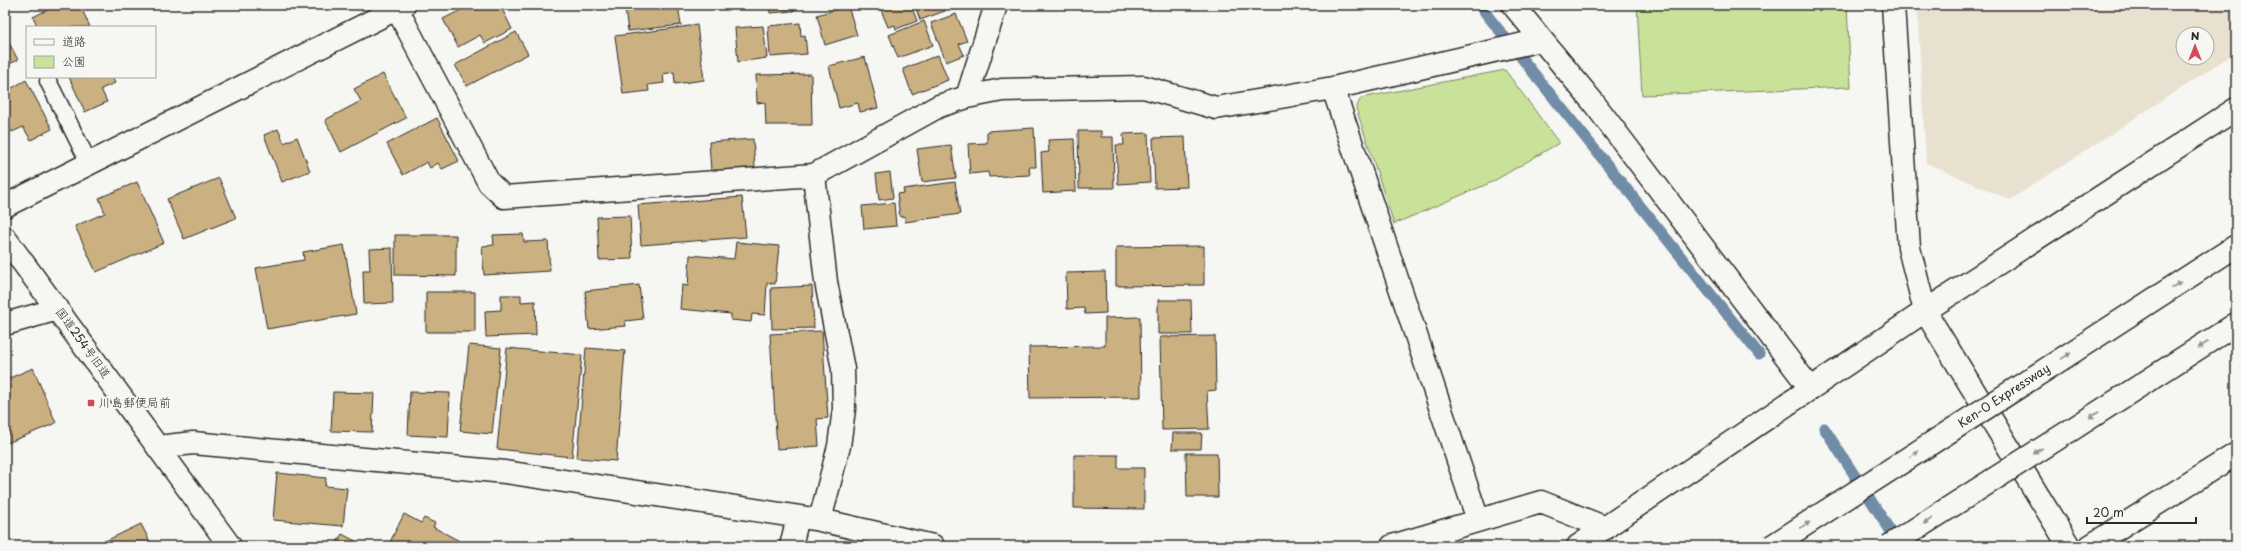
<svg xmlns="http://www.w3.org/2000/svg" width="2241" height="551" font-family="'Playpen Sans','Klee One',sans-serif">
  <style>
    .built { fill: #e9e1d0; fill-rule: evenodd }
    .green { fill: #c9e299; stroke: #7a8662 }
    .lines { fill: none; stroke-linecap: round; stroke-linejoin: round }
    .stream { stroke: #718ca7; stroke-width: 11 }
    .building { fill: #cbb181; stroke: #2b2b2b }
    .lane-casing { stroke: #2b2b2b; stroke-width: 19 }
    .street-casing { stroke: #2b2b2b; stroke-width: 25 }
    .secondary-casing { stroke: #2b2b2b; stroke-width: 25 }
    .highway-casing { stroke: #2b2b2b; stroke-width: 25 }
    .lane { stroke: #f6f6f2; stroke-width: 16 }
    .street { stroke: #f6f6f2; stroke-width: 22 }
    .secondary { stroke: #f6f6f2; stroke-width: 22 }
    .highway { stroke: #f6f6f2; stroke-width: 22 }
    .highway-bridge-casing { stroke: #2b2b2b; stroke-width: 25; stroke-linecap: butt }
    .highway-bridge { stroke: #f6f6f2; stroke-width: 22 }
    .oneway { fill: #90908e }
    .poi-dot { fill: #d1495b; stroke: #f6f6f2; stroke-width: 1.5 }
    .labels { text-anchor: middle; stroke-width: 4; stroke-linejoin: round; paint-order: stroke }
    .street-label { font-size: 12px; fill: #2b2b2b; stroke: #f6f6f2 }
    .poi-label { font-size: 12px; fill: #2b2b2b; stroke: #f6f6f2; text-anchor: start }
  </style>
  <rect width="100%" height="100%" fill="#f6f6f2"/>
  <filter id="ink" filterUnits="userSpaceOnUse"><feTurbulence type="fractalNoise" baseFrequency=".025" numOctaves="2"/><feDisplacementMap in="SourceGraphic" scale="8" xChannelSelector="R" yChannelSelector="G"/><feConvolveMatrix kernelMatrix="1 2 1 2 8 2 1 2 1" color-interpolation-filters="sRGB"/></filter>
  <g filter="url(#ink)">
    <!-- built -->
    <path class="built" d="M 1917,5 L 2236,5 L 2236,52 L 2010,200 L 1926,163 ZM 2183,34 L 2207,34 L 2207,58 L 2183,58 Z"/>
    <!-- green -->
    <path class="green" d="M 1637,5 L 1847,5 L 1851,87 L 1642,95 Z
      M 1505,70 L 1559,143 L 1492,182 L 1394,224 L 1356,108 L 1361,98 Z"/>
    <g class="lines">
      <!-- stream -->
      <path class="stream" d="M 1479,5 L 1759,354
        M 1824,428 L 1899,544"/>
    </g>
    <!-- building -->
    <path class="building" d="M 57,5 L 80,5 L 90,27 L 38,27 L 33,17 Z
      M 500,5 L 512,29 L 485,43 L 480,35 L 458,47 L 443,19 L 461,10 L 460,5 Z
      M 660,5 L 678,5 L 681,25 L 628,31 L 625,9 Z
      M 769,5 L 794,5 L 794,11 L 770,13 Z
      M 879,5 L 911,5 L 917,21 L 896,29 L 895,25 L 888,27 Z
      M 915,5 L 943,5 L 945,11 L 920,20 Z
      M 947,5 L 969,5 L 947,7 Z
      M 848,6 L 857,35 L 825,45 L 817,15 Z
      M 956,14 L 967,41 L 959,44 L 964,55 L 946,62 L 931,23 Z
      M 924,21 L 933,45 L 898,58 L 889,35 Z
      M 800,23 L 801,36 L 805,35 L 807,54 L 770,57 L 768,26 Z
      M 697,25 L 704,80 L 675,84 L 674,72 L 663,74 L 664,83 L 648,85 L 649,91 L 623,94 L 615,36 Z
      M 763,26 L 767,58 L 738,62 L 735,28 Z
      M 516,32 L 528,54 L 467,86 L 455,65 Z
      M 5,35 L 18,60 L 5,66 Z
      M 938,55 L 948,80 L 912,94 L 903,69 Z
      M 865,57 L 878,108 L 860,112 L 858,103 L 839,108 L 829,66 Z
      M 383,74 L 406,118 L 341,152 L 325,120 L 361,101 L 354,89 Z
      M 811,74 L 812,125 L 766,125 L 765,102 L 757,103 L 756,75 Z
      M 69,77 L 112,77 L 115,83 L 101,89 L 107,102 L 85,112 Z
      M 26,80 L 52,129 L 31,140 L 23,127 L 12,132 L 5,119 L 5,103 L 9,100 L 5,92 Z
      M 437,118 L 459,161 L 442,169 L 438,163 L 430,168 L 427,162 L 403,175 L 387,144 Z
      M 1034,128 L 1036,167 L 1029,167 L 1030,175 L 989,177 L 988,172 L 970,174 L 968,144 L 987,143 L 987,131 Z
      M 278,129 L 284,143 L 297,137 L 310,171 L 282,182 L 264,135 Z
      M 1078,131 L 1101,131 L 1101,137 L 1113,137 L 1114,188 L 1079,188 Z
      M 1148,133 L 1150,182 L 1118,184 L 1116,145 L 1124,145 L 1123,134 Z
      M 1185,137 L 1187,187 L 1155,188 L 1153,138 Z
      M 753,139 L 755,168 L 711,171 L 709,142 Z
      M 1074,139 L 1076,191 L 1043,193 L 1041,153 L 1049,152 L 1048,140 Z
      M 951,145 L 956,178 L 922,182 L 917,149 Z
      M 890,172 L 893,198 L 879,200 L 876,174 Z
      M 219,178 L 236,218 L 184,239 L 167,199 Z
      M 137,182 L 164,243 L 96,272 L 75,226 L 105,213 L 99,198 Z
      M 955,182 L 960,214 L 905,222 L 905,216 L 900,217 L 897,194 L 904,193 L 903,189 Z
      M 742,197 L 746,237 L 641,245 L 638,205 Z
      M 894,203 L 896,226 L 864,229 L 862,206 Z
      M 630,216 L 632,259 L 599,260 L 597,217 Z
      M 523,234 L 524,242 L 548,241 L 550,271 L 484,275 L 482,246 L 494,245 L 493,235 Z
      M 395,235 L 456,235 L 456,276 L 395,275 Z
      M 736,242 L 779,246 L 775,284 L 767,283 L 765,315 L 752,314 L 751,322 L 731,320 L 731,314 L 680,309 L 682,285 L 688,286 L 690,255 L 734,259 Z
      M 344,245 L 356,314 L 267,329 L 256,268 L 304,260 L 303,252 Z
      M 1204,246 L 1204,285 L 1116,286 L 1116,247 Z
      M 392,248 L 393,303 L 364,304 L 363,270 L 370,270 L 369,249 Z
      M 1105,272 L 1106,313 L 1085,314 L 1084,308 L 1067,309 L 1066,273 Z
      M 639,285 L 643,319 L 625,321 L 626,326 L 589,329 L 585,291 Z
      M 812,286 L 814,328 L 772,329 L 771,288 Z
      M 426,292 L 475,292 L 475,332 L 426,332 Z
      M 501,295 L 521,295 L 521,302 L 535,301 L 536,335 L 486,337 L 485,311 L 501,310 Z
      M 1158,300 L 1191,300 L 1192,334 L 1158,334 Z
      M 1140,317 L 1141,397 L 1030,398 L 1029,347 L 1105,346 L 1105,318 Z
      M 822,331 L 828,418 L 817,419 L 819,446 L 777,449 L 770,334 Z
      M 1215,336 L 1216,390 L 1207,391 L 1209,429 L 1162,430 L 1160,337 Z
      M 469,345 L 501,348 L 492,434 L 460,431 Z
      M 507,348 L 582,355 L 572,457 L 497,449 Z
      M 586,348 L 625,351 L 616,461 L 577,458 Z
      M 33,368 L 56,423 L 5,444 L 5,380 Z
      M 333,392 L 374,393 L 372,432 L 331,431 Z
      M 410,392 L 450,393 L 448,437 L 408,435 Z
      M 1173,433 L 1202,433 L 1201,449 L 1172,449 Z
      M 1186,453 L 1217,453 L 1218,497 L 1187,497 Z
      M 1074,455 L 1118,455 L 1118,468 L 1144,468 L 1144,509 L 1074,508 Z
      M 277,473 L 326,478 L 325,486 L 347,488 L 343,526 L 273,520 Z
      M 404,514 L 421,523 L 424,518 L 435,523 L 433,527 L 469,546 L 388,546 Z
      M 141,524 L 152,546 L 95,546 Z
      M 342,534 L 365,546 L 335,546 Z"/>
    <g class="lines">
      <defs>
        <path id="lane" d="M 48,81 L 89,163"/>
        <path id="street" d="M 1513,5 L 1593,102 L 1810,388
          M 397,9 L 489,183 L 504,197 L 814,175 L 939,106 L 967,97 L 1002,90 L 1144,87 L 1216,108 L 1333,88 L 1541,40
          M 1333,88 L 1478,520
          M 967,97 L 996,5
          M 814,175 L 826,282 L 843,369 L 844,409 L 839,446 L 820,520
          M 5,206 L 404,5
          M 1925,311 L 2069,546
          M 5,324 L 58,309
          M 158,447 L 193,443 L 505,472 L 820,520 L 933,546
          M 791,546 L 798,517
          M 1392,546 L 1541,502 L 1606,528"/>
        <path id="secondary" d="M 1893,5 L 1909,248 L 1925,311
          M 5,238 L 230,546
          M 1578,546 L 1925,311 L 2236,109
          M 2090,546 L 2236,454"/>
        <path id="highway" d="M 2034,377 L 2236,246
          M 2071,430 L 2236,324"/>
      </defs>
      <!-- lane casing -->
      <use href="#lane" class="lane-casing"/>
      <!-- street casing -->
      <use href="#street" class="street-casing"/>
      <!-- secondary casing -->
      <use href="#secondary" class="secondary-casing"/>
      <!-- highway casing -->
      <use href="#highway" class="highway-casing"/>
      <!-- lane -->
      <use href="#lane" class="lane"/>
      <!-- street -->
      <use href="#street" class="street"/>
      <!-- secondary -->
      <use href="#secondary" class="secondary"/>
      <!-- highway -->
      <use href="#highway" class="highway"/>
      <defs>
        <path id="highway-bridge" d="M 1772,546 L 2034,377
          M 1889,546 L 2071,430"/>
      </defs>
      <!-- highway-bridge casing -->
      <use href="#highway-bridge" class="highway-bridge-casing"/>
      <!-- highway-bridge -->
      <use href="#highway-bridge" class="highway-bridge"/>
    </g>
    <!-- one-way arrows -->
    <defs><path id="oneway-solid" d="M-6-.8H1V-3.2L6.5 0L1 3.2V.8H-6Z"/></defs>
    <g class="oneway">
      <use href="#oneway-solid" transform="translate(2176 285) rotate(-33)"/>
      <use href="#oneway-solid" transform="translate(2203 345) rotate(147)"/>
      <use href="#oneway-solid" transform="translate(2066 356) rotate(-33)"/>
      <use href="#oneway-solid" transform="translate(2094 415) rotate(147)"/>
      <use href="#oneway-solid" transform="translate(2038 451) rotate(147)"/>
      <use href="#oneway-solid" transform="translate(1914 454) rotate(-33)"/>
      <use href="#oneway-solid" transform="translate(1928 521) rotate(147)"/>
      <use href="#oneway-solid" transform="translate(1805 525) rotate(-33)"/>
    </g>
  </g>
  <!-- markers -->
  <rect class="poi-dot" x="87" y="399" width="8" height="8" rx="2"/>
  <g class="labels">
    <!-- street labels -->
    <g class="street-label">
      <text transform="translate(83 343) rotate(54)" y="4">国道254号旧道</text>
      <text transform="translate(2004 396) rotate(-33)" y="4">Ken-O Expressway</text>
    </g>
    <!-- poi labels -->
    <g class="poi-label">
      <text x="99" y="407">川島郵便局前</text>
    </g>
  </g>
  <!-- margin -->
  <rect width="2241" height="551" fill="none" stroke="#f6f6f2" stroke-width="20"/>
  <rect x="10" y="10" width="2221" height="531" fill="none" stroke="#2b2b2b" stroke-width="1.5" filter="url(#ink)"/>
  <!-- legend -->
  <rect x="26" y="26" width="130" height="52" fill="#f6f6f2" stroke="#a5a5a2"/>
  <rect x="34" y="39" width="20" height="6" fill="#f6f6f2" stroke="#a5a5a2"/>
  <text x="62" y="46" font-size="12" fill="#2b2b2b">道路</text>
  <rect x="34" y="56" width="20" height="12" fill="#c9e299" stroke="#a5a5a2"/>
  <text x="62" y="66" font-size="12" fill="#2b2b2b">公園</text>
  <!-- north arrow -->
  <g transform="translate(2195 46)"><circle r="19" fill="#f6f6f2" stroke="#a5a5a2"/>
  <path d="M0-3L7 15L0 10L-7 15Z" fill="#d1495b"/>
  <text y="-6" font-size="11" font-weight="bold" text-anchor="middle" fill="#2b2b2b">N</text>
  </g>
  <!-- scale -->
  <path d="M2087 517v6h109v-6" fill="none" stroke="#2b2b2b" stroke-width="2"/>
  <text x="2093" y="517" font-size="12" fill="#2b2b2b" stroke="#f6f6f2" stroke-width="3" paint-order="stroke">20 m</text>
</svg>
